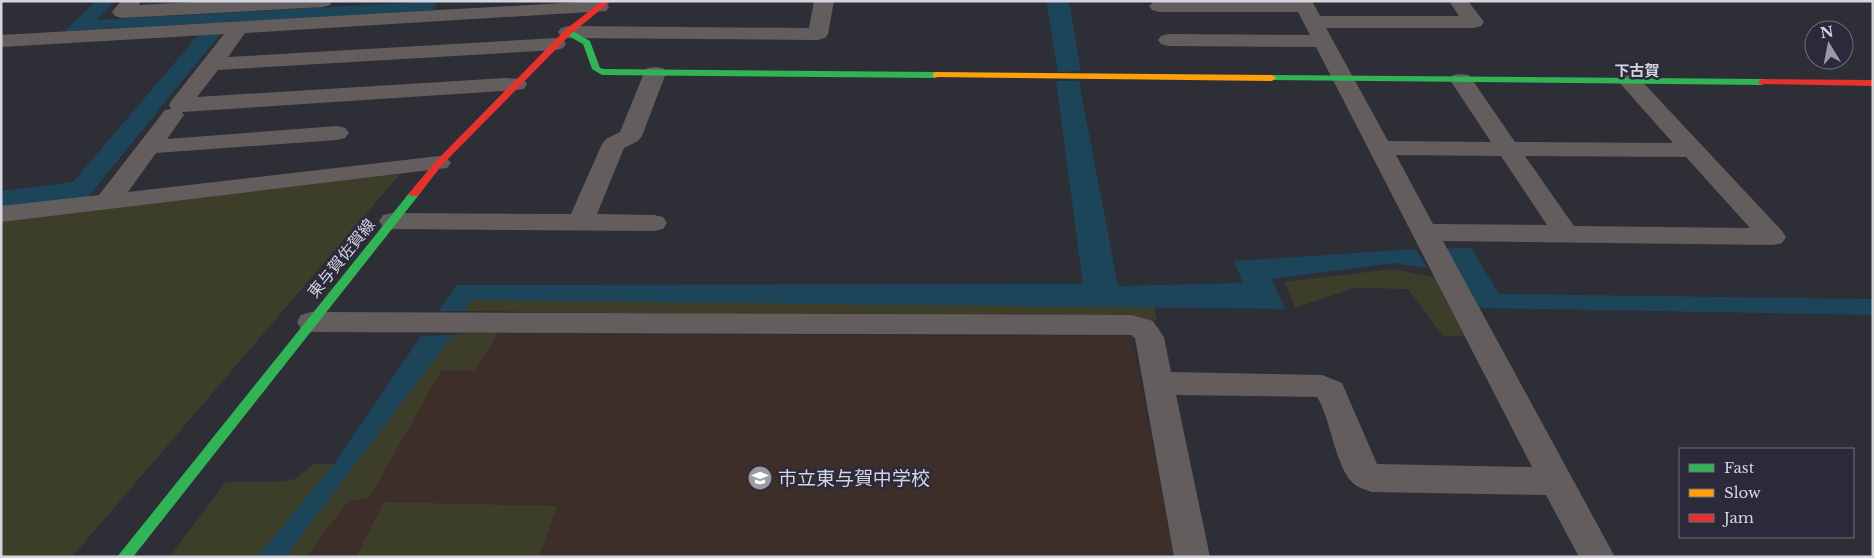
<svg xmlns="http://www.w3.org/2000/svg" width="1874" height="558" font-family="'Libre Baskerville','Noto Sans JP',serif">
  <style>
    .education { fill: #3e2e2a }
    .green { fill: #3d3e29 }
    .water { fill: #1d4559 }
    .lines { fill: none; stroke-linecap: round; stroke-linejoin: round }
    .street { fill: #635e5d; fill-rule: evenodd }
    .fast { fill: #30b455; fill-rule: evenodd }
    .slow { fill: #ff9f0a; fill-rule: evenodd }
    .jam { fill: #e5322d; fill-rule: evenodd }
    .labels { text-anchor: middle; stroke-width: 5; stroke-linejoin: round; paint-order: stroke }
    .far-neighbourhood-label { font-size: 15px; font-weight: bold; fill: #d5d5e1; stroke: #2a2a3b }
    .street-label { font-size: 16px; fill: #d5d5e1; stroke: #2a2a3b }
    .near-poi-label { font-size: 19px; fill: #d5d5e1; stroke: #2a2a3b; text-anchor: start }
  </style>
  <rect width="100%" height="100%" fill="#2e2e37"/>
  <!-- education -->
  <path class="education" d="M 468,333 L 1132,337 L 1174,557 L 303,557 Z"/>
  <!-- green -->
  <path class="green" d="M 400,174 L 72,557 L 1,557 L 1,220 Z
    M 1393,269 L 1434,277 L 1464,336 L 1443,336 L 1408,289 L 1354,288 L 1295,308 L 1285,282 Z
    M 471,300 L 1154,307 L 1157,320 L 464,311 Z
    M 468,333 L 498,333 L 475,370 L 441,371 L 369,498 L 348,501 L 306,557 L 285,557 L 453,335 Z
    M 314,464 L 334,464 L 257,557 L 169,557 L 226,482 L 275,482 L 295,479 Z
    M 384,502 L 557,506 L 539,557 L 356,557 Z"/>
  <!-- water -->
  <path class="water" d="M 96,1 L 115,1 L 97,20 L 438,1 L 433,10 L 231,22 L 229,24 L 208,23 L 65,31 Z
    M 1046,1 L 1069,1 L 1081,71 L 1058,72 Z
    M 222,32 L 88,197 L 1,207 L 1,191 L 73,182 L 200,33 Z
    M 1056,81 L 1079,81 L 1118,286 L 1243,283 L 1234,261 L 1416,249 L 1427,268 L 1393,263 L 1272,279 L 1285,309 L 472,300 L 464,311 L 438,311 L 457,285 L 1083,284 Z
    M 1446,248 L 1471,248 L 1499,294 L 1873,299 L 1873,315 L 1479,308 Z
    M 453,335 L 285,557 L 257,557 L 334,464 L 421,336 Z"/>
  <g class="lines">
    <!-- street -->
    <path class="street" d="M 121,1 L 141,1 L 139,5 L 212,1 L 332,1 L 330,5 L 323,7 L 122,18 L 115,16 L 112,12 Z
      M 598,1 L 606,3 L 609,7 L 606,11 L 245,33 L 228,57 L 556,38 L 563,40 L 566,44 L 563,48 L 556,50 L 218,70 L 197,97 L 505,78 L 524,79 L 527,84 L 524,89 L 516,90 L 182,112 L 184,115 L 167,139 L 337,126 L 345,128 L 349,133 L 345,138 L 337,140 L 156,153 L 128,192 L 439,156 L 447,158 L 451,163 L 447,168 L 1,222 L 1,206 L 99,195 L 165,110 L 171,109 L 169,105 L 172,100 L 224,34 L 1,47 L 1,35 Z
      M 814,1 L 834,1 L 828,34 L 825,38 L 818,40 L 568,38 L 561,36 L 558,32 L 561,28 L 568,26 L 809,28 Z
      M 1155,1 L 1312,1 L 1320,16 L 1459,16 L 1449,1 L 1468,1 L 1484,22 L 1481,26 L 1474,28 L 1326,28 L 1388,141 L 1491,142 L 1450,80 L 1453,75 L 1461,74 L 1469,75 L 1515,142 L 1673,143 L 1618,81 L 1621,76 L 1629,75 L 1637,76 L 1782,231 L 1786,237 L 1782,243 L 1773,245 L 1443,241 L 1615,557 L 1579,557 L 1546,495 L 1372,492 C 1366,490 1359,488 1354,484 C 1335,468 1331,418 1317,397 L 1176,395 L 1210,557 L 1174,557 L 1135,338 L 1131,335 L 311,332 L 301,329 L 297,322 L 301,315 L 311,312 L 1131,315 L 1153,321 L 1164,337 L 1171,372 L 1322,375 L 1342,383 L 1377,464 L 1532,467 L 1316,47 L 1168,46 L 1161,44 L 1158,40 L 1161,36 L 1168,34 L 1310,35 L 1298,12 L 1159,12 L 1152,10 L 1149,6 ZM 1396,155 L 1501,156 L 1547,225 L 1433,224 ZM 1525,156 L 1686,157 L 1750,228 L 1574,226 Z
      M 655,67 L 663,68 L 666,73 L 642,136 L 638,141 L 624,148 L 597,214 L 654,215 L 663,217 L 667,223 L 663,229 L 654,231 L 392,229 L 383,227 L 379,221 L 383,215 L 392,213 L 571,214 L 602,144 L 606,139 L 620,132 L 644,73 L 647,68 Z"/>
    <!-- fast -->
    <path class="fast" d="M 565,30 L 571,30 L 590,41 L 600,68 L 604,69 L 936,72 L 940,75 L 936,78 L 602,75 L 592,69 L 583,44 L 565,34 Z
      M 1272,75 L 1762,79 L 1766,82 L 1762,85 L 1269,80 L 1269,76 Z
      M 414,191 L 418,192 L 419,194 L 418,196 L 133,557 L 117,557 L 410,192 Z"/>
    <!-- slow -->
    <path class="slow" d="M 936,72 L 1272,75 L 1276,78 L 1272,81 L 933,77 L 933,73 Z"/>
    <!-- jam -->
    <path class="jam" d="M 602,1 L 611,1 L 571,34 L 442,165 L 418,196 L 410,196 L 409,194 L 410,192 L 436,161 L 565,30 Z
      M 1762,79 L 1873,80 L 1873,86 L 1759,84 L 1758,82 Z"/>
  </g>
  <!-- icons -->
  <defs>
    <symbol id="school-disc" viewBox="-11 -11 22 22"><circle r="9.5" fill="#9b9ba6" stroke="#2a2a3b"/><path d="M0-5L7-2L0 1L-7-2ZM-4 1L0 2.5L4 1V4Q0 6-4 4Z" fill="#fff"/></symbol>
  </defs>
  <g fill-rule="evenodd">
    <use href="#school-disc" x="746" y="464" width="28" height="28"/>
  </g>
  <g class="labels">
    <!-- far-neighbourhood labels -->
    <g class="far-neighbourhood-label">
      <text x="1637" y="76">下古賀</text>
    </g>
    <!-- street labels -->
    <g class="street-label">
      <text transform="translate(341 258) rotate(-51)" y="6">東与賀佐賀線</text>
    </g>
    <!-- near-poi labels -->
    <g class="near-poi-label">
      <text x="778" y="485">市立東与賀中学校</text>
    </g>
  </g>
  <!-- border -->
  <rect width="1874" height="558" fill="none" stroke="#d5d5e1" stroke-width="5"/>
  <!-- legend -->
  <rect x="1679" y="448" width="175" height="90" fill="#2a2a3b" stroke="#6e6e7d"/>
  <rect x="1689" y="464" width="25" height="8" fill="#30b455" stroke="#6e6e7d"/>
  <text x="1724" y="473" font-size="15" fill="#d5d5e1">Fast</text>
  <rect x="1689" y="489" width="25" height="8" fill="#ff9f0a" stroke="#6e6e7d"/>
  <text x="1724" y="498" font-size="15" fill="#d5d5e1">Slow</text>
  <rect x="1689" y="514" width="25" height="8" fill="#e5322d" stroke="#6e6e7d"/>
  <text x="1724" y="523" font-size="15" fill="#d5d5e1">Jam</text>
  <!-- north arrow -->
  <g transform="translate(1829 45) rotate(350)"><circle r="24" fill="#2a2a3b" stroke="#6e6e7d"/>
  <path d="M0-4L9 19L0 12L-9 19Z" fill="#9b9ba6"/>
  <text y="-8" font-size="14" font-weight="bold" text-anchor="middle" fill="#d5d5e1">N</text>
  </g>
</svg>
